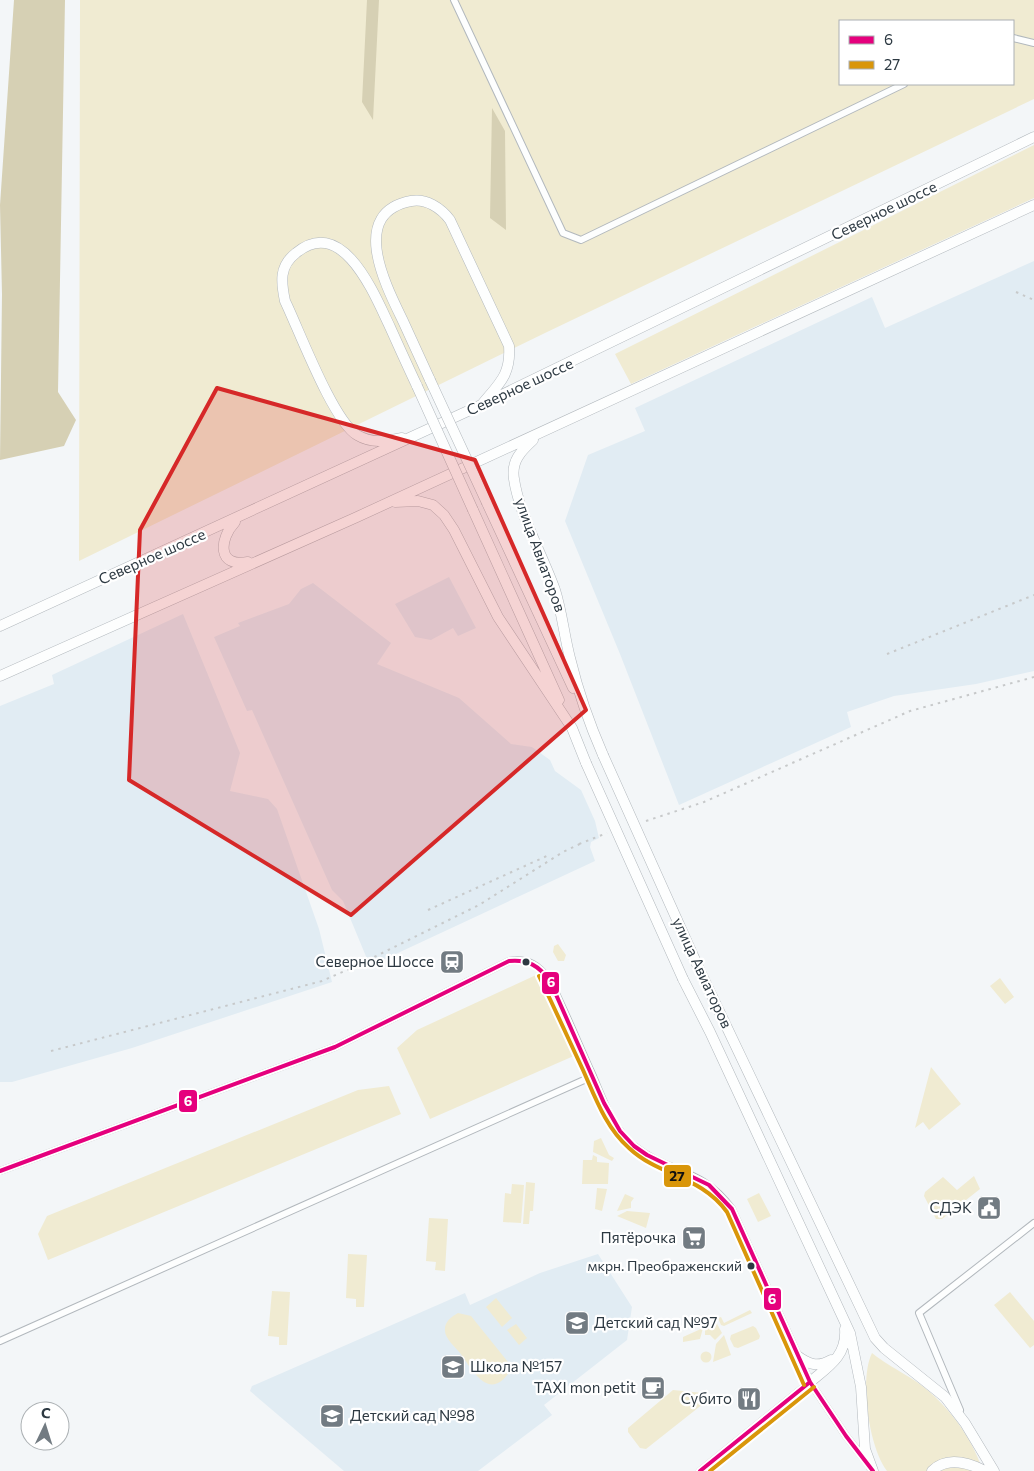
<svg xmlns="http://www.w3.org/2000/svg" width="1034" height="1471" font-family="Commissioner,sans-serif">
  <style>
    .built { fill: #e1ecf3 }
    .green { fill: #f0ebd2; fill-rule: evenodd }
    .forest { fill: #d6d0b4 }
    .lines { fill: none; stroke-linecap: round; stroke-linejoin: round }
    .street-casing { stroke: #b2b8bd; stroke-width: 8 }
    .primary-casing { stroke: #b2b8bd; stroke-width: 11 }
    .street { stroke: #fdfefe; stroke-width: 6 }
    .primary { stroke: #fdfefe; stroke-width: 10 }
    .rail { stroke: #c7c9ca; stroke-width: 2; stroke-dasharray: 2.5 5; stroke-linecap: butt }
    .primary-bridge-casing { stroke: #b2b8bd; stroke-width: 11; stroke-linecap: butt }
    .primary-bridge { stroke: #fdfefe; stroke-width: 10 }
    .bus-1-casing { stroke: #fff; stroke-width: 8 }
    .bus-2-casing { stroke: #fff; stroke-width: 8 }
    .bus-1 { stroke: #e5007d; stroke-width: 4 }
    .bus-2 { stroke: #d9960a; stroke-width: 4 }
    .marked { fill: #d62828; fill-opacity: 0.2; stroke: #d62828; stroke-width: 4; stroke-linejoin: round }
    .bus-dot { fill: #2d3942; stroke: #fff; stroke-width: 2 }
    .labels { text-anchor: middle; stroke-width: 4.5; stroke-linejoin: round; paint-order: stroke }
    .bus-label { font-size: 14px; fill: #2d3942; stroke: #fff; text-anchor: end }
    .street-label { font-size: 15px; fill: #2d3942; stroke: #fff }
    .poi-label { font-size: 15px; fill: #2d3942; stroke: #fff; text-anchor: end }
    .line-badge { stroke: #fff; stroke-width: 2 }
    .badge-label { font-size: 14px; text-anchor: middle; font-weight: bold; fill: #fff }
    .pale-badge-label { font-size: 14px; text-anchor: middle; font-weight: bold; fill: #111 }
  </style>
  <rect width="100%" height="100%" fill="#f3f6f8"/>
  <!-- built -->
  <path class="built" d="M 1034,261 L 1034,671 L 976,684 L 894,696 L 847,712 L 851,727 L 679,805 L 620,654 L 565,521 L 588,455 L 645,431 L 635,408 L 872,297 L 885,328 Z
    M 449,577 L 476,628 L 458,636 L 453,628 L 431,640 L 415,637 L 395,604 Z
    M 313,583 L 391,643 L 377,664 L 459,698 L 511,744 L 532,747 L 550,760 L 555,771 L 581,790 L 595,821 L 599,838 L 591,842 L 590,847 L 595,861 L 370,966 L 343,901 L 332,890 L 252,710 L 247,711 L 214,637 L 240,626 L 238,623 L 289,604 L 301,589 Z
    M 183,614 L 240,753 L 230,791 L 268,799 L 277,809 L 319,929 L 332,982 L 132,1048 L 12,1082 L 0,1082 L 0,706 L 54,684 L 52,675 Z
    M 598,1254 L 632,1307 L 627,1340 L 544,1405 L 552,1415 L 478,1471 L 344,1471 L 250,1391 L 252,1386 L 465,1293 L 470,1305 L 540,1273 Z"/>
  <!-- green -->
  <path class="green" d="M 80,0 L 1034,0 L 1034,99 L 545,333 L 79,561 ZM 840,21 L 1013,21 L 1013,84 L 840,84 Z
    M 1034,145 L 1034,198 L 631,384 L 615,354 Z
    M 558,944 L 566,955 L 564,961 L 558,961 L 553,952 L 554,946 Z
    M 536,975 L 576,1055 L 430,1119 L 397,1048 L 417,1030 Z
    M 1000,978 L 1014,997 L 1005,1004 L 990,986 Z
    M 931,1067 L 961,1104 L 929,1130 L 923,1122 L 915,1128 Z
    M 389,1086 L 401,1114 L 48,1260 L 38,1234 L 47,1216 L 358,1090 Z
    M 601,1138 L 609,1155 L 614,1158 L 612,1161 L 593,1152 L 594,1141 Z
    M 593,1155 L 597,1157 L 597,1162 L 609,1163 L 608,1184 L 582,1184 L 583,1160 L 592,1160 Z
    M 974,1176 L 980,1189 L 942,1219 L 936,1219 L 924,1196 L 925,1192 L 943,1177 L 957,1190 Z
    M 526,1182 L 535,1183 L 533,1211 L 530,1211 L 529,1224 L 523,1224 Z
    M 512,1184 L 524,1185 L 521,1223 L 503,1222 L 505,1193 L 511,1194 Z
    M 597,1188 L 607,1189 L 602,1211 L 595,1209 Z
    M 759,1193 L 771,1216 L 758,1222 L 747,1199 Z
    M 625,1194 L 634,1198 L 631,1202 L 631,1208 L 617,1211 Z
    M 627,1211 L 650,1213 L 646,1228 L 617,1216 Z
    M 429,1218 L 448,1219 L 445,1271 L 435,1270 L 436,1262 L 426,1261 Z
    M 348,1254 L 367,1255 L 364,1307 L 356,1307 L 356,1299 L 346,1298 Z
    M 272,1291 L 290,1292 L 287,1345 L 279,1345 L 279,1337 L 268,1336 Z
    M 1010,1292 L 1034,1321 L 1034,1345 L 1030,1348 L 994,1305 Z
    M 496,1298 L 512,1318 L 502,1327 L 486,1307 Z
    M 750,1310 L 752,1313 L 724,1326 L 721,1325 L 718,1318 L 721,1317 L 724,1323 Z
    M 458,1313 L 471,1316 L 508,1362 L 508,1374 C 488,1401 472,1369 460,1353 C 455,1347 445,1338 445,1331 C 444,1322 451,1317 458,1313 Z
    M 716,1322 L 722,1333 L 715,1340 L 710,1335 L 705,1335 L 705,1327 Z
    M 516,1324 L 527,1338 L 519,1345 L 507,1330 Z
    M 753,1326 L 756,1328 L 760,1336 L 759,1339 L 738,1348 L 734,1347 L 730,1339 L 731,1335 Z
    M 703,1328 L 700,1339 L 683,1342 L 683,1337 Z
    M 724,1335 L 731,1355 L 713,1362 L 716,1344 Z
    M700.5 1357a5.5 5.5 0 1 1 11 0a5.5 5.5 0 1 1-11 0Z
    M 872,1353 C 883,1362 893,1367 904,1374 C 940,1394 970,1432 983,1471 L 887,1471 C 869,1448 859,1379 872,1353 Z
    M 673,1390 L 703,1393 L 708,1400 L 646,1449 L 640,1448 L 628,1432 L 628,1428 Z"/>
  <!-- forest -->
  <path class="forest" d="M 14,0 L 65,0 L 58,392 L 76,420 L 64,446 L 0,460 L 2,294 L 0,205 Z
    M 367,0 L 379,0 L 373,120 L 362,102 Z
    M 492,108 L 505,131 L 506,230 L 490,218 Z"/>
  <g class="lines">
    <defs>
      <path id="street" d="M 454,0 L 563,233 L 581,240 L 904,84
        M 1013,38 L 1034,43
        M 0,1171 L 335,1047 L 509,961 C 528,958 539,965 550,981 C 565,1011 578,1043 592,1074 C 603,1099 612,1128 634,1146 C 670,1174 701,1167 732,1209 L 810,1382 L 846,1436 L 868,1464
        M 0,1341 L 593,1076
        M 960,1410 L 919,1313 L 1034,1223
        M 700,1471 L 810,1382"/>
      <path id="primary" d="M 430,380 C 421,360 412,341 403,321 C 386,286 348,213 411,201 C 426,198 441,208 450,220 L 509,346 C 511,374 500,383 483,403
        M 402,438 C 386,441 372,444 357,435 C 333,421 299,330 285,301 C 281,282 279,266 296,253 C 343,214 375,296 390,327 C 399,347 408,367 417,386
        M 533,440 C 521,451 511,461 514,479 C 519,514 543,556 555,590 C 562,612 564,635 570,658 C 578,691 589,723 603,755
        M 395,502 L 418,501 L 433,505 L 444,515 L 454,530 L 498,617 L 572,728 L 586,763
        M 487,503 L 573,688
        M 473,510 L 559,700
        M 235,522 C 219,539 217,568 248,562
        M 0,626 L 481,405 L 1034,137
        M 0,676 L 357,517 L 1034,205
        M 700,971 L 875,1338 L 884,1348 L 945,1397 L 965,1423 L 994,1471
        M 683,979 L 710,1032 L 850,1333 L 861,1387 L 865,1449 L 873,1471
        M 796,1355 C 808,1364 817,1368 831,1360
        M 810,1382 C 828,1367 847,1356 845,1329
        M 932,1471 C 947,1456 969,1463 985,1471"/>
    </defs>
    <!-- street casing -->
    <use href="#street" class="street-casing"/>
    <!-- primary casing -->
    <use href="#primary" class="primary-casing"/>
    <!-- street -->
    <use href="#street" class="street"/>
    <!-- primary -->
    <use href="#primary" class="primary"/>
    <!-- rail -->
    <path class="rail" d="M 1016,292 L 1034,300
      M 887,654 L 1034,595
      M 646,821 L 704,802 L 910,711 L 1034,677
      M 579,844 L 607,833
      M 428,910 L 549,855
      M 51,1051 L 322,981 L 354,967 L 479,905 L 563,852 L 584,842"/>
    <defs>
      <path id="primary-bridge" d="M 430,380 L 487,503
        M 417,386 L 473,510
        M 603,755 L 700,971
        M 586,763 L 683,979"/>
    </defs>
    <!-- primary-bridge casing -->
    <use href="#primary-bridge" class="primary-bridge-casing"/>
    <!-- primary-bridge -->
    <use href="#primary-bridge" class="primary-bridge"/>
    <defs>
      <path id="bus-1" d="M 0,1171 L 335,1047 L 509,961 C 528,959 539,966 550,981 L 604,1103 L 620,1131 L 634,1146 L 647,1155 L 709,1185 L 732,1209 L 810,1382 L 846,1436 L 873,1471
        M 700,1471 L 810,1382"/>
      <path id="bus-2" d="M 539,976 C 554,1007 568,1038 583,1070 C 595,1097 606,1128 629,1148 C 660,1177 700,1175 727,1212 L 804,1385
        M 710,1471 L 814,1387"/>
    </defs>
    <!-- bus-1 casing -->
    <use href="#bus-1" class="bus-1-casing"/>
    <!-- bus-2 casing -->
    <use href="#bus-2" class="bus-2-casing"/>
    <!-- bus-1 -->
    <use href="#bus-1" class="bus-1"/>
    <!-- bus-2 -->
    <use href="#bus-2" class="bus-2"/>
  </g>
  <!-- marked area -->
  <path class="marked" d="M 217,388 L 475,460 L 586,710 L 351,915 L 129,780 L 140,530 Z"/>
  <!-- icons -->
  <defs>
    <symbol id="station-square" viewBox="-11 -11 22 22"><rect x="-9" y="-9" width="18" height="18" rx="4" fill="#727b82" stroke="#fff"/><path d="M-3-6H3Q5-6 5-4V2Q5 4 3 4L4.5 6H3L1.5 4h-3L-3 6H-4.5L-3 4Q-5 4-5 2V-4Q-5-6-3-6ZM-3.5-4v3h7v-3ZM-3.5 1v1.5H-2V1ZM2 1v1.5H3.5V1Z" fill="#fff"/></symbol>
    <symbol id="civic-square" viewBox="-11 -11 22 22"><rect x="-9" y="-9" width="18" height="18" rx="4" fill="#727b82" stroke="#fff"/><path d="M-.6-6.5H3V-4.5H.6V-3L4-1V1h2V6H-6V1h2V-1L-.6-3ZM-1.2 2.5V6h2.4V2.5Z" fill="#fff"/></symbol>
    <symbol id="supermarket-square" viewBox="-11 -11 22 22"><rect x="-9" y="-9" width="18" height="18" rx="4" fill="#727b82" stroke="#fff"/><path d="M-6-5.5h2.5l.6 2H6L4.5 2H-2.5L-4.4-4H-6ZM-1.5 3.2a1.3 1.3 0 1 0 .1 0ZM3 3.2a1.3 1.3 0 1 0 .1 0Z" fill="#fff"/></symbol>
    <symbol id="school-square" viewBox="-11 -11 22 22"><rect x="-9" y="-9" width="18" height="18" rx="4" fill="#727b82" stroke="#fff"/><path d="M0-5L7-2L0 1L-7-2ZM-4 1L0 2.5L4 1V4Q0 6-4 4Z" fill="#fff"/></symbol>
    <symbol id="cafe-square" viewBox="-11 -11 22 22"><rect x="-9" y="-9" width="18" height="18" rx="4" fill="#727b82" stroke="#fff"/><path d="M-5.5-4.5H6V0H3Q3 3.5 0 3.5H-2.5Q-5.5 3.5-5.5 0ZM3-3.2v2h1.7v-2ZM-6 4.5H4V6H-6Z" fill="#fff"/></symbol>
    <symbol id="restaurant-square" viewBox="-11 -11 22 22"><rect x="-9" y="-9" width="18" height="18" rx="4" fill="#727b82" stroke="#fff"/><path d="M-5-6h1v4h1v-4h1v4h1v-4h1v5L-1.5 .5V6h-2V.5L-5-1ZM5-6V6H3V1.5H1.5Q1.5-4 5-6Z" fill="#fff"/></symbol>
  </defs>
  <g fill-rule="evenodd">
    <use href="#station-square" x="438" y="948" width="28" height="28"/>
    <use href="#civic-square" x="975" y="1194" width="28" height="28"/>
    <use href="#supermarket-square" x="680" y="1224" width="28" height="28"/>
    <use href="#school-square" x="563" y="1309" width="28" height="28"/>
    <use href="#school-square" x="439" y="1353" width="28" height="28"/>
    <use href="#cafe-square" x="639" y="1374" width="28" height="28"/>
    <use href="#restaurant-square" x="735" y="1385" width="28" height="28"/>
    <use href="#school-square" x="318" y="1402" width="28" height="28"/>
  </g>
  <!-- markers -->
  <g class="bus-dot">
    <circle cx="526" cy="962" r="4.5"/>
    <circle cx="751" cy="1266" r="4.5"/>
  </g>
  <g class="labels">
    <!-- bus labels -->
    <g class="bus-label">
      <text x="742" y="1271">мкрн. Преображенский</text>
    </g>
    <!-- street labels -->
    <g class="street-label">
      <text transform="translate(884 211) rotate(-26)" y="5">Северное шоссе</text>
      <text transform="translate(520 387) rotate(-25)" y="5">Северное шоссе</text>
      <text transform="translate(540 555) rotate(70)" y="5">улица Авиаторов</text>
      <text transform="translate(152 557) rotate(-24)" y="5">Северное шоссе</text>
      <text transform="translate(702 973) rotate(65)" y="5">улица Авиаторов</text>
    </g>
    <!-- poi labels -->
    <g class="poi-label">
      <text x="434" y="967">Северное Шоссе</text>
      <text x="972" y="1213">СДЭК</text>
      <text x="676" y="1243">Пятёрочка</text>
      <text x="594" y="1328" text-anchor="start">Детский сад №97</text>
      <text x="470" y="1372" text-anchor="start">Школа №157</text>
      <text x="636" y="1393">TAXI mon petit</text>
      <text x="732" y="1404">Субито</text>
      <text x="350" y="1421" text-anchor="start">Детский сад №98</text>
    </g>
  </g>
  <g class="line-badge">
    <rect x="541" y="971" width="19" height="24" rx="5" fill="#e5007d"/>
    <rect x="178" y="1089" width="20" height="24" rx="5" fill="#e5007d"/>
    <rect x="663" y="1164" width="29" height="24" rx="5" fill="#d9960a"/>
    <rect x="763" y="1287" width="19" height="24" rx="5" fill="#e5007d"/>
  </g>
  <g class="badge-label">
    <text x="551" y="987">6</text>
    <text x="188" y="1106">6</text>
    <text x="772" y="1304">6</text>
  </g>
  <g class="pale-badge-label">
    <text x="677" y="1181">27</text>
  </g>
  <!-- legend -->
  <rect x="839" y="20" width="175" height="65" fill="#ffffff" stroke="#abb0b3"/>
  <rect x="849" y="36" width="25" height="8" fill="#e5007d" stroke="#abb0b3"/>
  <text x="884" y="45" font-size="15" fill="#2d3942">6</text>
  <rect x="849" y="61" width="25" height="8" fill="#d9960a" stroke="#abb0b3"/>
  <text x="884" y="70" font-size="15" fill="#2d3942">27</text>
  <!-- north arrow -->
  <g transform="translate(45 1426) rotate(4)"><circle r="24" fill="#ffffff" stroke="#abb0b3"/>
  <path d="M0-4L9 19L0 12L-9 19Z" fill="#727b82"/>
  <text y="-8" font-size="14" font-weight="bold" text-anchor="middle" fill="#2d3942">С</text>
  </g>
</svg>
